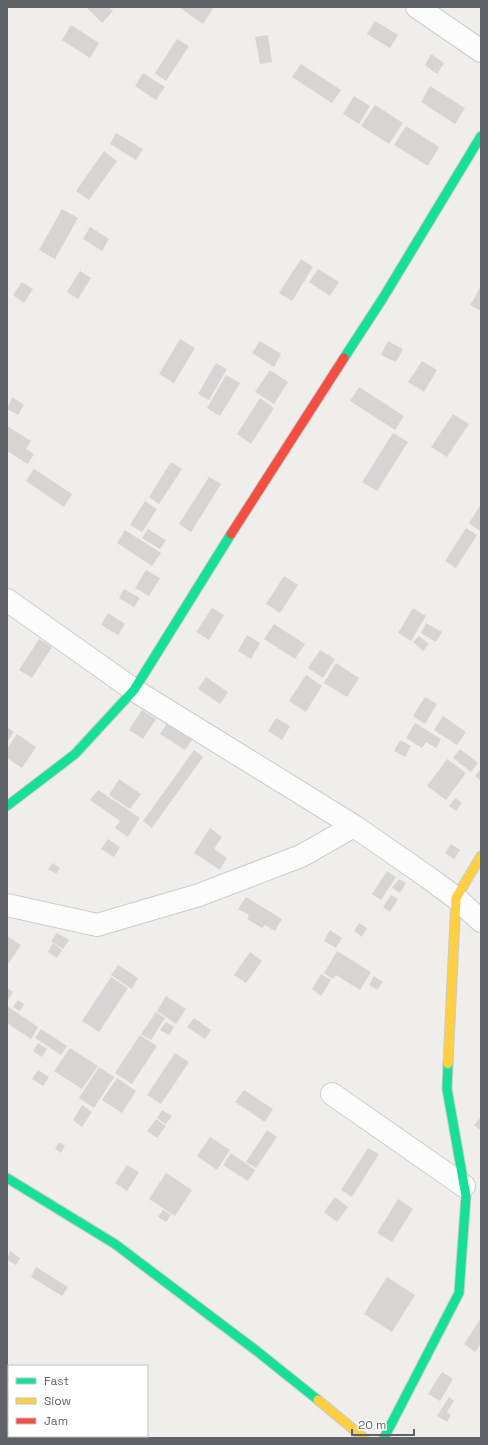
<svg xmlns="http://www.w3.org/2000/svg" width="488" height="1445" font-family="'Space Grotesk',sans-serif">
  <style>
    .building { fill: #d6d5d3 }
    .lines { fill: none; stroke-linecap: round; stroke-linejoin: round }
    .street-casing { stroke: #cbcccc; stroke-width: 24 }
    .fast-casing { stroke: #cacacb; stroke-width: 11 }
    .slow-casing { stroke: #cacacb; stroke-width: 11 }
    .jam-casing { stroke: #cacacb; stroke-width: 11 }
    .street { stroke: #fdfcfc; stroke-width: 22 }
    .fast { stroke: #16e098; stroke-width: 9 }
    .slow { stroke: #ffcf43; stroke-width: 9 }
    .jam { stroke: #f24e42; stroke-width: 9 }
  </style>
  <rect width="100%" height="100%" fill="#efeeea"/>
  <!-- building -->
  <path class="building" d="M 86,7 L 109,7 L 113,11 L 102,23 Z
    M 179,7 L 214,7 L 203,24 Z
    M 375,21 L 398,35 L 390,48 L 367,34 Z
    M 71,25 L 99,43 L 90,58 L 62,40 Z
    M 268,35 L 272,62 L 260,64 L 255,37 Z
    M 177,39 L 189,46 L 166,81 L 155,73 Z
    M 431,54 L 444,63 L 437,74 L 425,65 Z
    M 301,64 L 341,90 L 332,103 L 292,77 Z
    M 143,73 L 165,87 L 156,100 L 135,86 Z
    M 430,86 L 465,108 L 455,124 L 421,102 Z
    M 354,96 L 370,106 L 359,124 L 343,114 Z
    M 375,105 L 403,123 L 389,144 L 361,126 Z
    M 406,126 L 439,147 L 428,166 L 394,145 Z
    M 116,133 L 143,149 L 136,160 L 110,144 Z
    M 104,151 L 117,161 L 89,200 L 76,191 Z
    M 62,209 L 78,218 L 55,259 L 39,250 Z
    M 90,227 L 109,239 L 102,251 L 83,239 Z
    M 301,259 L 313,267 L 292,301 L 279,293 Z
    M 318,269 L 339,282 L 330,296 L 309,282 Z
    M 80,271 L 91,278 L 78,299 L 67,292 Z
    M 22,282 L 33,289 L 24,303 L 13,295 Z
    M 481,286 L 481,311 L 470,305 Z
    M 180,339 L 195,348 L 174,383 L 159,374 Z
    M 260,341 L 281,354 L 274,367 L 252,353 Z
    M 388,341 L 403,349 L 396,362 L 381,355 Z
    M 422,361 L 437,370 L 424,392 L 408,382 Z
    M 216,363 L 227,369 L 209,400 L 198,394 Z
    M 270,370 L 288,382 L 274,404 L 255,392 Z
    M 226,375 L 240,383 L 220,416 L 207,408 Z
    M 359,387 L 404,416 L 395,430 L 350,401 Z
    M 12,397 L 24,405 L 18,415 L 7,409 Z
    M 260,398 L 274,408 L 251,444 L 237,434 Z
    M 453,414 L 469,424 L 447,457 L 431,447 Z
    M 7,426 L 31,441 L 26,449 L 34,454 L 28,464 L 7,451 Z
    M 393,433 L 408,442 L 377,491 L 362,482 Z
    M 171,462 L 182,469 L 159,504 L 149,497 Z
    M 34,469 L 72,494 L 64,507 L 26,481 Z
    M 209,477 L 221,484 L 191,532 L 179,524 Z
    M 145,501 L 157,509 L 142,532 L 130,525 Z
    M 481,504 L 481,530 L 480,531 L 469,523 Z
    M 466,528 L 477,535 L 456,568 L 445,561 Z
    M 148,529 L 166,540 L 160,549 L 142,538 Z
    M 125,530 L 161,553 L 152,566 L 117,543 Z
    M 146,570 L 160,578 L 149,596 L 135,588 Z
    M 284,576 L 298,585 L 280,613 L 266,604 Z
    M 124,589 L 140,598 L 134,607 L 119,598 Z
    M 212,608 L 224,615 L 209,640 L 196,632 Z
    M 413,608 L 426,616 L 411,641 L 398,633 Z
    M 108,613 L 125,624 L 118,635 L 101,625 Z
    M 426,623 L 442,632 L 436,642 L 421,633 Z
    M 274,624 L 305,644 L 295,659 L 264,639 Z
    M 247,635 L 260,643 L 251,659 L 238,651 Z
    M 419,636 L 429,644 L 423,651 L 413,642 Z
    M 39,639 L 52,647 L 32,678 L 19,670 Z
    M 320,650 L 335,659 L 323,678 L 308,668 Z
    M 336,663 L 359,678 L 347,697 L 324,683 Z
    M 306,675 L 322,686 L 306,712 L 289,701 Z
    M 206,677 L 228,692 L 220,704 L 198,689 Z
    M 425,697 L 437,704 L 425,724 L 413,716 Z
    M 142,710 L 156,719 L 143,739 L 129,730 Z
    M 443,716 L 466,732 L 457,745 L 434,730 Z
    M 276,718 L 290,726 L 282,740 L 268,731 Z
    M 168,722 L 193,738 L 185,750 L 160,734 Z
    M 415,723 L 441,739 L 436,748 L 426,742 L 422,748 L 406,738 Z
    M 7,727 L 14,732 L 7,742 Z
    M 17,734 L 36,747 L 22,768 L 7,758 L 7,749 Z
    M 400,740 L 411,746 L 405,757 L 394,751 Z
    M 460,749 L 478,763 L 471,772 L 453,758 Z
    M 194,750 L 203,757 L 152,828 L 143,821 Z
    M 447,759 L 466,773 L 446,800 L 427,786 Z
    M 481,768 L 481,781 L 475,776 Z
    M 119,779 L 141,794 L 130,809 L 109,795 Z
    M 98,790 L 140,818 L 128,837 L 115,828 L 120,821 L 90,800 Z
    M 455,798 L 462,803 L 456,811 L 449,806 Z
    M 210,828 L 222,837 L 214,849 L 227,858 L 220,870 L 194,853 Z
    M 108,839 L 120,847 L 114,857 L 101,849 Z
    M 451,844 L 460,850 L 454,859 L 445,853 Z
    M 53,863 L 60,868 L 56,874 L 48,869 Z
    M 387,871 L 396,877 L 381,900 L 372,894 Z
    M 399,879 L 406,883 L 400,893 L 392,888 Z
    M 391,895 L 398,899 L 390,912 L 383,907 Z
    M 246,897 L 282,919 L 275,931 L 265,925 L 262,928 L 247,919 L 249,915 L 238,909 Z
    M 359,923 L 367,928 L 362,937 L 354,931 Z
    M 330,930 L 342,938 L 336,948 L 324,941 Z
    M 57,933 L 69,940 L 63,949 L 51,941 Z
    M 7,936 L 21,945 L 7,966 Z
    M 53,943 L 62,950 L 57,958 L 48,952 Z
    M 337,951 L 371,972 L 360,990 L 336,975 L 333,979 L 324,973 Z
    M 250,952 L 262,961 L 246,983 L 234,975 Z
    M 118,965 L 138,978 L 132,989 L 111,975 Z
    M 321,974 L 331,980 L 321,996 L 312,989 Z
    M 374,976 L 383,982 L 377,990 L 369,985 Z
    M 111,977 L 128,988 L 99,1032 L 82,1021 Z
    M 7,988 L 13,992 L 7,1002 Z
    M 166,996 L 186,1009 L 176,1024 L 157,1011 Z
    M 18,1000 L 24,1004 L 20,1011 L 13,1007 Z
    M 7,1006 L 38,1027 L 31,1039 L 7,1023 Z
    M 156,1012 L 165,1018 L 151,1040 L 141,1034 Z
    M 194,1018 L 211,1030 L 205,1039 L 187,1027 Z
    M 166,1022 L 174,1027 L 169,1035 L 160,1030 Z
    M 41,1029 L 67,1046 L 61,1055 L 35,1038 Z
    M 140,1035 L 157,1046 L 132,1084 L 115,1073 Z
    M 38,1043 L 47,1049 L 42,1057 L 33,1051 Z
    M 70,1048 L 98,1066 L 82,1089 L 54,1071 Z
    M 175,1053 L 189,1062 L 161,1104 L 147,1095 Z
    M 99,1067 L 114,1077 L 94,1108 L 79,1098 Z
    M 38,1070 L 49,1077 L 43,1086 L 32,1079 Z
    M 117,1078 L 136,1091 L 122,1113 L 102,1100 Z
    M 244,1090 L 273,1109 L 265,1122 L 235,1102 Z
    M 82,1105 L 92,1112 L 82,1127 L 73,1120 Z
    M 162,1110 L 172,1116 L 166,1124 L 157,1118 Z
    M 481,1117 L 481,1131 L 474,1125 Z
    M 156,1119 L 166,1126 L 157,1138 L 147,1131 Z
    M 267,1130 L 277,1137 L 256,1168 L 246,1162 Z
    M 210,1137 L 230,1150 L 217,1170 L 197,1156 Z
    M 59,1142 L 65,1146 L 61,1153 L 55,1149 Z
    M 368,1148 L 379,1154 L 352,1197 L 341,1190 Z
    M 231,1153 L 255,1170 L 248,1181 L 223,1165 Z
    M 127,1165 L 139,1172 L 127,1191 L 115,1183 Z
    M 166,1173 L 192,1190 L 175,1216 L 149,1199 Z
    M 335,1197 L 348,1207 L 337,1222 L 324,1212 Z
    M 398,1199 L 413,1209 L 392,1242 L 377,1233 Z
    M 163,1210 L 171,1215 L 166,1222 L 158,1217 Z
    M 10,1251 L 20,1258 L 16,1265 L 7,1260 Z
    M 36,1267 L 68,1287 L 62,1296 L 31,1277 Z
    M 387,1277 L 415,1295 L 392,1332 L 364,1314 Z
    M 481,1318 L 481,1343 L 475,1352 L 464,1344 Z
    M 442,1372 L 453,1379 L 440,1401 L 428,1394 Z
    M 449,1397 L 454,1401 L 447,1412 L 451,1415 L 447,1422 L 437,1416 Z"/>
  <g class="lines">
    <defs>
      <path id="street" d="M 417,7 L 481,51
        M 7,600 L 134,690 L 354,826 L 429,878 L 456,898 L 481,921
        M 7,905 L 97,925 L 199,895 L 301,856 L 354,826
        M 332,1094 L 464,1186"/>
      <path id="fast" d="M 344,358 L 383,298 L 481,136
        M 7,806 L 75,754 L 134,690 L 231,534
        M 7,1178 L 115,1244 L 258,1352 L 318,1400
        M 384,1438 L 459,1293 L 466,1196 L 447,1089 L 448,1064"/>
      <path id="slow" d="M 448,1064 L 456,898 L 481,856
        M 318,1400 L 364,1438"/>
      <path id="jam" d="M 231,534 L 344,358"/>
    </defs>
    <!-- street casing -->
    <use href="#street" class="street-casing"/>
    <!-- fast casing -->
    <use href="#fast" class="fast-casing"/>
    <!-- slow casing -->
    <use href="#slow" class="slow-casing"/>
    <!-- jam casing -->
    <use href="#jam" class="jam-casing"/>
    <!-- street -->
    <use href="#street" class="street"/>
    <!-- fast -->
    <use href="#fast" class="fast"/>
    <!-- slow -->
    <use href="#slow" class="slow"/>
    <!-- jam -->
    <use href="#jam" class="jam"/>
  </g>
  <!-- border -->
  <rect width="488" height="1445" fill="none" stroke="#5f6368" stroke-width="16"/>
  <!-- legend -->
  <rect x="8" y="1365" width="140" height="72" fill="#ffffff" stroke="#bfc1c3"/>
  <rect x="16" y="1378" width="20" height="6" fill="#16e098" stroke="#bfc1c3"/>
  <text x="44" y="1385" font-size="12" fill="#5f6368">Fast</text>
  <rect x="16" y="1398" width="20" height="6" fill="#ffcf43" stroke="#bfc1c3"/>
  <text x="44" y="1405" font-size="12" fill="#5f6368">Slow</text>
  <rect x="16" y="1418" width="20" height="6" fill="#f24e42" stroke="#bfc1c3"/>
  <text x="44" y="1425" font-size="12" fill="#5f6368">Jam</text>
  <!-- scale -->
  <path d="M352 1429v6h62v-6" fill="none" stroke="#5f6368" stroke-width="2"/>
  <text x="358" y="1429" font-size="12" fill="#5f6368" stroke="#ffffff" stroke-width="3" paint-order="stroke">20 m</text>
</svg>
